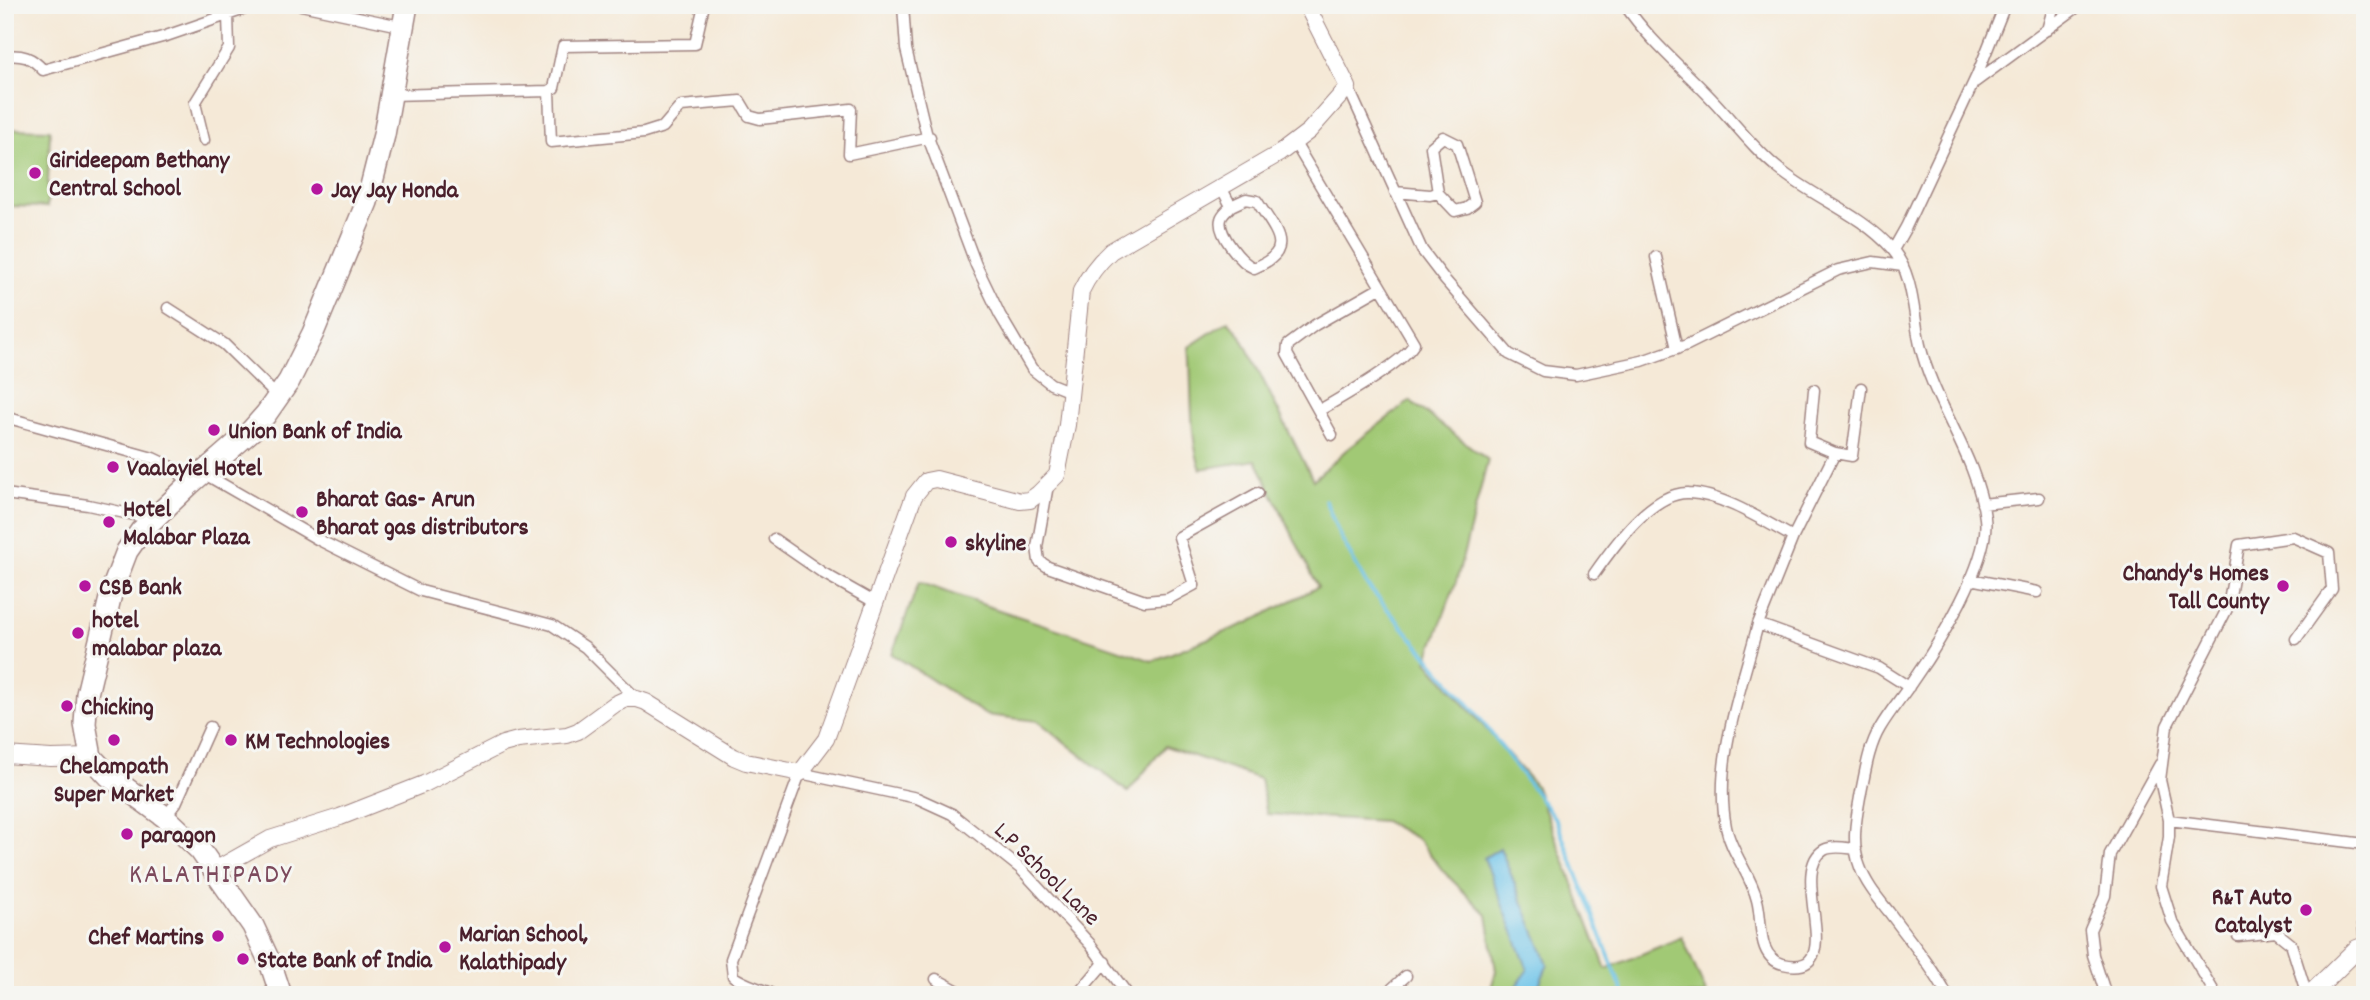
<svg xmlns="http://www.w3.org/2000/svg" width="2370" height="1000" font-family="Dekko,sans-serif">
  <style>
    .green { fill: #a1c974; stroke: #767450; stroke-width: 2 }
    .water { fill: #6bc2e8; stroke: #5a708a; stroke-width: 2 }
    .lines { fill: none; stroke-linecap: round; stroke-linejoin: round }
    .stream { stroke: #6bc2e8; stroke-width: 3.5 }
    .street-casing { stroke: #a08481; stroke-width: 13 }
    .secondary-casing { stroke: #a08481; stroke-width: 18 }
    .primary-casing { stroke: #a08481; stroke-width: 20 }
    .highway-casing { stroke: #a08481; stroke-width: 24 }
    .street { stroke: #fff; stroke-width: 10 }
    .secondary { stroke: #fff; stroke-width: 16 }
    .primary { stroke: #fff; stroke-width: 18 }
    .highway { stroke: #fff; stroke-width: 21 }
    .poi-dot { fill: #b5179e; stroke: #f6f6f2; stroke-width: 2.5 }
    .labels { text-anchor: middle; stroke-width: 6; stroke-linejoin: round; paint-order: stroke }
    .poi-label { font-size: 24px; font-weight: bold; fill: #4a1f2b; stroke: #f6f6f2; text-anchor: start }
    .street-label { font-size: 24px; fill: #4a1f2b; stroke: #f6f6f2 }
    .quarter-label { font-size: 28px; letter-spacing: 2px; fill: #7c495c; stroke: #f6f6f2 }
  </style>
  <rect width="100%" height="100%" fill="#f6f6f2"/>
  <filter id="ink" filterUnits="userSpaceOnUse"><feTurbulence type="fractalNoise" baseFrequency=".0143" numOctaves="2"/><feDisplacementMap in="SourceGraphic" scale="14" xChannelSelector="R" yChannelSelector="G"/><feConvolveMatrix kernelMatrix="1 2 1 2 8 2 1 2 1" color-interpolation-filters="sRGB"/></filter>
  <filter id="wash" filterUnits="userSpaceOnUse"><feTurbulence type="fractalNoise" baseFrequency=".00686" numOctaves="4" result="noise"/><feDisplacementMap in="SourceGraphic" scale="28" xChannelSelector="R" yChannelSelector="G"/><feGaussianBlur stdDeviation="1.57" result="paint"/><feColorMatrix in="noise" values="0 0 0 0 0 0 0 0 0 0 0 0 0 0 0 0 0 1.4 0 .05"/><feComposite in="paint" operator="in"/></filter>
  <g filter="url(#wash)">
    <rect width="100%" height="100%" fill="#f5e9d7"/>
    <!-- green -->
    <path class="green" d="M 10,129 L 50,130 L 47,207 L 7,206 Z
      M 1228,321 L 1240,334 L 1313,480 L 1346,450 L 1410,401 L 1488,460 L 1457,579 L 1427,661 L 1535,785 L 1606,969 L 1682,937 L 1707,995 L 1489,995 L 1496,971 L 1487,915 L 1444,872 L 1418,839 L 1384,821 L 1267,814 L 1260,779 L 1165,746 L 1128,792 L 1038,721 L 986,715 L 892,654 L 919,582 C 996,611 1074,633 1152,661 L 1250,622 L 1318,587 L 1256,460 L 1201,469 C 1188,438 1193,383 1189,347 Z"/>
    <!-- water -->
    <path class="water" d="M 1500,848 L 1548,964 L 1535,995 L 1511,994 L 1528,970 L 1484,858 Z"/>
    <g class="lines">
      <!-- stream -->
      <path class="stream" d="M 1325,500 L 1339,534 L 1367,585 L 1476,713 L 1556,820 L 1624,995"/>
    </g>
  </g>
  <g filter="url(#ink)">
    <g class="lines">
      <defs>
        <path id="street" d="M 301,5 L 405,27
          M 903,5 L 906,49 L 926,132 L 976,265 L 1000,315 L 1032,369 L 1051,384 L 1071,392
          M 1625,5 C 1648,39 1678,64 1706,93 C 1731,118 1752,148 1780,170 C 1816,199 1861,214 1892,249 C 1914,274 1913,314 1920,345 C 1934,405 1977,456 1985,518 C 1991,560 1938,645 1914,679 C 1903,696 1890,711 1880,728 C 1868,748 1865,774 1860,797 C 1856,819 1851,845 1860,867 C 1866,884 1878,898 1889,912 C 1909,939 1931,965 1947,995
          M 2047,30 L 2054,5
          M 5,56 C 22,54 32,57 43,70 L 166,36 L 256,5
          M 1975,82 L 2080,5
          M 1348,87 L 1422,250 L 1445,280 L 1509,354 L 1543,371 L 1576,375 L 1642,361 L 1687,345 L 1838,270 L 1873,262 L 1903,266
          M 549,91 L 551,142 L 644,133 L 663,127 L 681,106 L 740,101 L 749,116 L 760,119 L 851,109 L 849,154 L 930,137
          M 391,95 L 549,91 L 554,88 L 563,46 L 695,44 L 704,5
          M 1443,137 L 1457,144 L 1475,202 L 1467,208 L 1455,211 L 1438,193 L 1431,147 Z
          M 204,140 L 195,103 L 229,48 L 228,15
          M 1295,143 L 1414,343 C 1408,360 1339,399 1320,410
          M 1222,189 L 1231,206 L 1246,199 L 1257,201 C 1275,231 1298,250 1254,268 C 1241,263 1217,233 1221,219 C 1222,214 1228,210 1231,206
          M 1395,192 L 1430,195 L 1438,193
          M 1893,250 L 1906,227 L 1977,75 L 2005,5
          M 1656,257 L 1677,349
          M 168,308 L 224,344 L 278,397
          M 5,417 L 153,458 L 174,468 L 190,484
          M 1332,435 L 1287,354 L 1288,345 L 1315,325 L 1380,288
          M 1835,453 L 1852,456 L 1861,388
          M 203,473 L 319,540 L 421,591 L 552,625 L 585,647 L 637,699
          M 1048,485 L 1037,547 L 1039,561 L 1048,567 L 1145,601 L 1168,599 L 1194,585 L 1179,537 L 1258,493
          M 5,494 L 88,505 L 153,519
          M 1982,504 L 2039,498
          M 1793,537 L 1835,453 L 1809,442 L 1814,390
          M 774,539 L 823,573 L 876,603
          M 1594,574 C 1613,547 1652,491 1689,493 C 1722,494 1764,521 1793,537 L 1758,624 L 1879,668 L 1909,687
          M 1970,579 L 2037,592
          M 1758,624 C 1742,687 1713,761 1726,827 C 1731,853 1751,874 1757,900 C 1763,921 1756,957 1783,964 C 1851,979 1786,872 1824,850 C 1833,845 1846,848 1856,849
          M 165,817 L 176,803 L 210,727
          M 2169,820 L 2365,844
          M 2365,882 L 2362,914 L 2365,942
          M 2238,936 L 2276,932 L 2291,944 L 2307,995
          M 936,979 L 958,991 L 960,995
          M 774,995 C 761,988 744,985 733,976 L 731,959 L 800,773 L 917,798 L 952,814 L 1021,869 L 1090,944 L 1128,995
          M 1077,995 L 1105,962
          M 1385,995 L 1406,976
          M 2106,995 L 2093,955 L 2090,930 L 2105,896 L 2110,854 L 2160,764
          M 2216,995 L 2172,921 L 2161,886 L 2169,837 L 2169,820 L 2160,780 L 2167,726 L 2228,607 L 2239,545 L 2293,537 L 2329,553 L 2332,589 L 2296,639"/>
        <path id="secondary" d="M 5,755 L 51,758 L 91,757
          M 215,870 L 270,839 L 340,817 L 424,784 L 503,744 L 518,740 L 567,735 L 578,731 L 615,704 L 626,699 L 637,699 L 646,702 L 734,757 L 746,762 L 800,773 L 826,739 L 914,496 L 926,481 L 936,479 L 1020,501 L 1030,500 L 1038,494 L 1057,475 L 1067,425 L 1081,291 C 1089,274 1098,263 1111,251 L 1280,153 L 1309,131 L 1348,87 L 1309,10 L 1311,5"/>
        <path id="primary" d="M 2310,995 L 2357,949 L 2365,946"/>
        <path id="highway" d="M 281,995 L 271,965 L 253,926 L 200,850 L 165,817 L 109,776 L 91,757 L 85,724 L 87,694 L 112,590 L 127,551 L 141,531 L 190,484 L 251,431 L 266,414 L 289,381 L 313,333 L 367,202 L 384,135 L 407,5"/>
      </defs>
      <!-- street casing -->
      <use href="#street" class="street-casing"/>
      <!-- secondary casing -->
      <use href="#secondary" class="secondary-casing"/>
      <!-- primary casing -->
      <use href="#primary" class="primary-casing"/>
      <!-- highway casing -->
      <use href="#highway" class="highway-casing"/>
      <!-- street -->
      <use href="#street" class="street"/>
      <!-- secondary -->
      <use href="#secondary" class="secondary"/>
      <!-- primary -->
      <use href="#primary" class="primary"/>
      <!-- highway -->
      <use href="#highway" class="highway"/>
    </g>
  </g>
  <!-- markers -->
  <g class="poi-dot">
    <circle cx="35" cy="173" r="7"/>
    <circle cx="317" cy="189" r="7"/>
    <circle cx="214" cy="430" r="7"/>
    <circle cx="113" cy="467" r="7"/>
    <circle cx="302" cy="512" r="7"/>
    <circle cx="109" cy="522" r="7"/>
    <circle cx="951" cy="542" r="7"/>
    <circle cx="85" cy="586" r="7"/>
    <circle cx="2283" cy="586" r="7"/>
    <circle cx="78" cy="633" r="7"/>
    <circle cx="67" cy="706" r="7"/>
    <circle cx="114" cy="740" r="7"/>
    <circle cx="231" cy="740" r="7"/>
    <circle cx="127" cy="834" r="7"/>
    <circle cx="2306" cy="910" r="7"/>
    <circle cx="218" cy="936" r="7"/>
    <circle cx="445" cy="947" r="7"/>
    <circle cx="243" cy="959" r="7"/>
  </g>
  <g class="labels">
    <!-- poi labels -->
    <g class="poi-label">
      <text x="49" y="167">Girideepam Bethany<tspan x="49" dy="28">Central School</tspan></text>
      <text x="331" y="197">Jay Jay Honda</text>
      <text x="228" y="438">Union Bank of India</text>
      <text x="127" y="475">Vaalayiel Hotel</text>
      <text x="316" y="506">Bharat Gas- Arun<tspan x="316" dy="28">Bharat gas distributors</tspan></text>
      <text x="123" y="516">Hotel<tspan x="123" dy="28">Malabar Plaza</tspan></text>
      <text x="965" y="550">skyline</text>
      <text x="2269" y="580" text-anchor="end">Chandy's Homes<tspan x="2269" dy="28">Tall County</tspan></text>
      <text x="99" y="594">CSB Bank</text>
      <text x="92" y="627">hotel<tspan x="92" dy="28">malabar plaza</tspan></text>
      <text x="81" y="714">Chicking</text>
      <text x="245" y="748">KM Technologies</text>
      <text x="114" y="773" text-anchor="middle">Chelampath<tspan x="114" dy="28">Super Market</tspan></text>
      <text x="141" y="842">paragon</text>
      <text x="2292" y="904" text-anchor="end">R&amp;T Auto<tspan x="2292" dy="28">Catalyst</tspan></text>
      <text x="459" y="941">Marian School,<tspan x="459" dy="28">Kalathipady</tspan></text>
      <text x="204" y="944" text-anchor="end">Chef Martins</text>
      <text x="257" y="967">State Bank of India</text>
    </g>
    <!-- street labels -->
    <g class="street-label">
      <text transform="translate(1048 873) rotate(44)" y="8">L.P School Lane</text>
    </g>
    <!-- quarter labels -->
    <g class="quarter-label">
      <text x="211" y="882">KALATHIPADY</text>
    </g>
  </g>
  <!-- margin -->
  <rect width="2370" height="1000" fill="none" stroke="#f6f6f2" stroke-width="28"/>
</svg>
